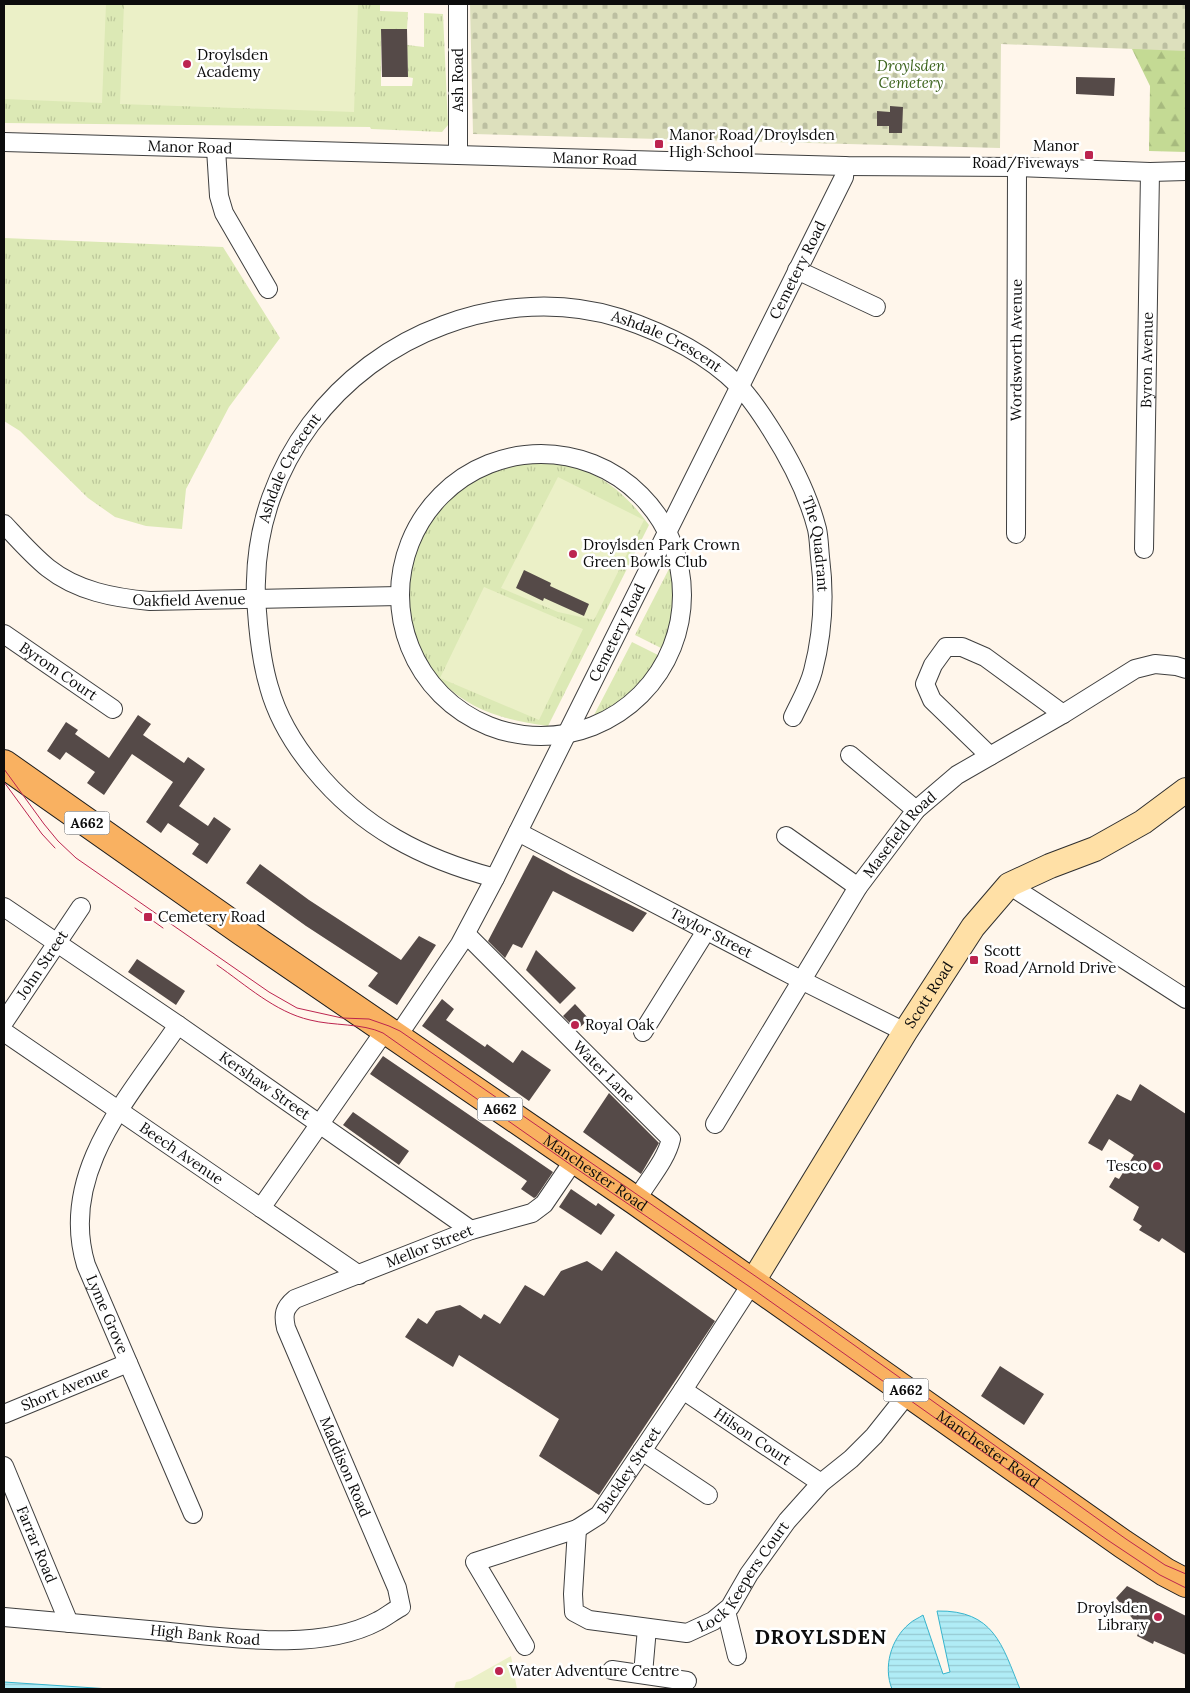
<svg xmlns="http://www.w3.org/2000/svg" width="1190" height="1693" font-family="Lora,serif">
  <style>
    .grass { fill: url(#grass-tufts) }
    .forest { fill: url(#forest-firs) }
    .cemetery { fill: url(#cemetery-stones) }
    .pitch { fill: #ebf0c7 }
    .water { fill: url(#water-rules); stroke: #37b4cd }
    .building { fill: #554a48 }
    .lines { fill: none; stroke-linecap: round; stroke-linejoin: round }
    .street-casing { stroke: #3f3f3f; stroke-width: 20 }
    .secondary-casing { stroke: #2e2e2e; stroke-width: 26 }
    .primary-casing { stroke: #1d1d1d; stroke-width: 30 }
    .street { stroke: #fff; stroke-width: 18 }
    .secondary { stroke: #ffe0a6; stroke-width: 24 }
    .primary { stroke: #f9b161; stroke-width: 28 }
    .tram { stroke: #bc244f; stroke-width: 1 }
    .poi-dot { fill: #bc244f; stroke: #fff; stroke-width: 2 }
    .labels { text-anchor: middle; stroke-width: 5; stroke-linejoin: round; paint-order: stroke }
    .shield { fill: #fff; stroke: #555; stroke-width: 1 }
    .shield-label { font-size: 14px; font-weight: bold; fill: #0c0c0c }
    .poi-label { font-size: 15px; fill: #0c0c0c; stroke: #fff; text-anchor: start }
    .park-label { font-size: 15px; font-style: italic; fill: #3c641d; stroke: #fff }
    .street-label { font-size: 15px; fill: #0c0c0c; stroke: #fff }
    .district-label { font-size: 20px; font-weight: bold; letter-spacing: 1px; fill: #0c0c0c; stroke: #fff }
  </style>
  <defs>
    <pattern id="grass-tufts" width="24" height="20" patternUnits="userSpaceOnUse" patternTransform="scale(1.25)"><rect width="24" height="20" fill="#dce9b5"/><path d="M3 7l-1-3M5 7V3M7 7l1-3M15 17l-1-3M17 17v-4M19 17l1-3" fill="none" stroke="#bcc79a"/></pattern>
    <pattern id="forest-firs" width="22" height="20" patternUnits="userSpaceOnUse" patternTransform="scale(1.25)"><rect width="22" height="20" fill="#c4da94"/><path d="M5 1l3.5 6h-7zM16 11l3.5 6h-7z" fill="#a7ba7e"/></pattern>
    <pattern id="cemetery-stones" width="16" height="16" patternUnits="userSpaceOnUse" patternTransform="scale(1.25)"><rect width="16" height="16" fill="#dde0bd"/><path d="M2 7V4a2 2 0 0 1 4 0v3zM10 15v-3a2 2 0 0 1 4 0v3z" fill="#bcbfa1"/></pattern>
    <pattern id="water-rules" width="6" height="5" patternUnits="userSpaceOnUse" patternTransform="scale(1.25)"><rect width="6" height="5" fill="#b0ecf6"/><path d="M0 2.5h6" fill="none" stroke="#96c9d2"/></pattern>
  </defs>
  <rect width="100%" height="100%" fill="#fff6eb"/>
  <!-- grass -->
  <path class="grass" d="M 4,4 L 380,4 L 380,11 L 408,12 L 407,29 L 381,29 L 381,86 L 412,86 L 413,78 L 408,77 L 407,45 L 424,47 L 424,13 L 443,14 L 448,125 L 442,132 L 371,129 L 370,127 L 4,123 Z
    M 4,238 L 223,247 L 280,338 L 229,407 L 186,489 L 182,529 L 146,526 L 115,517 L 88,498 L 20,431 L 4,421 Z
    M 535,462 C 586,462 619,484 649,525 L 548,726 C 506,720 472,712 441,681 C 423,664 413,638 410,613 C 398,531 456,471 535,462 Z
    M 672,563 C 677,592 674,621 663,649 L 635,635 Z
    M 632,642 L 660,656 C 645,683 621,705 593,717 Z"/>
  <!-- forest -->
  <path class="forest" d="M 1186,4 L 1186,152 L 1149,151 L 1150,86 L 1132,49 Z"/>
  <!-- cemetery -->
  <path class="cemetery" d="M 470,4 L 1186,4 L 1186,51 L 1001,44 L 1000,148 L 473,134 Z"/>
  <!-- pitch -->
  <path class="pitch" d="M 4,4 L 106,4 L 102,103 L 4,99 Z
    M 124,4 L 358,4 L 354,112 L 120,104 Z
    M 558,477 L 644,520 L 594,620 L 558,612 L 501,588 Z
    M 484,587 L 583,629 L 539,720 L 440,678 Z
    M 511,1656 L 517,1689 L 454,1689 L 456,1682 L 470,1679 Z"/>
  <!-- water -->
  <path class="water" d="M 937,1611 C 994,1610 1002,1645 1020,1689 L 892,1689 C 883,1667 891,1639 909,1624 C 913,1620 919,1618 923,1615 L 943,1674 L 950,1672 Z
    M 4,1682 L 110,1689 L 4,1689 Z"/>
  <!-- building -->
  <path class="building" d="M 381,29 L 407,29 L 408,77 L 382,77 Z
    M 1076,77 L 1115,78 L 1114,96 L 1076,94 Z
    M 890,106 L 903,107 L 902,133 L 889,133 L 889,126 L 877,126 L 877,111 L 890,112 Z
    M 524,570 L 551,583 L 550,586 L 589,604 L 584,616 L 544,598 L 543,601 L 516,588 Z
    M 138,715 L 151,724 L 143,735 L 184,763 L 188,757 L 205,769 L 179,806 L 208,826 L 214,817 L 231,829 L 207,864 L 192,854 L 199,844 L 168,823 L 161,833 L 146,822 L 173,782 L 132,754 L 104,795 L 87,783 L 95,772 L 66,752 L 60,760 L 47,751 L 66,722 L 78,730 L 75,734 L 109,758 Z
    M 533,855 L 572,876 L 647,913 L 633,932 L 553,891 L 522,948 L 513,944 L 505,958 L 488,941 Z
    M 260,864 L 309,900 L 401,960 L 419,936 L 436,945 L 397,1005 L 368,986 L 378,973 L 306,926 L 246,883 Z
    M 536,950 L 576,988 L 560,1004 L 526,970 Z
    M 137,959 L 185,991 L 176,1005 L 128,972 Z
    M 442,999 L 454,1009 L 446,1020 L 485,1047 L 487,1044 L 513,1063 L 522,1050 L 551,1070 L 529,1101 L 422,1026 Z
    M 575,1004 L 589,1019 L 577,1030 L 563,1016 Z
    M 383,1056 L 553,1172 L 536,1197 L 534,1198 L 521,1189 L 527,1181 L 370,1074 Z
    M 1140,1084 L 1186,1114 L 1186,1254 L 1162,1238 L 1159,1242 L 1139,1230 L 1142,1226 L 1133,1220 L 1139,1207 L 1109,1187 L 1115,1177 L 1119,1179 L 1134,1155 L 1109,1139 L 1102,1151 L 1088,1143 L 1117,1094 L 1131,1101 Z
    M 609,1093 L 659,1143 L 641,1174 L 583,1132 Z
    M 353,1112 L 409,1151 L 399,1165 L 343,1125 Z
    M 571,1189 L 596,1206 L 598,1203 L 615,1215 L 601,1235 L 559,1207 Z
    M 616,1251 L 715,1321 L 599,1495 L 539,1456 L 559,1419 L 459,1355 L 453,1367 L 405,1337 L 418,1318 L 427,1324 L 436,1311 L 460,1305 L 481,1319 L 484,1314 L 500,1324 L 525,1285 L 544,1296 L 561,1271 L 587,1261 L 602,1271 Z
    M 1000,1366 L 1044,1394 L 1024,1425 L 981,1396 Z
    M 1127,1586 L 1186,1616 L 1186,1655 L 1154,1641 L 1153,1644 L 1137,1636 L 1140,1628 L 1116,1598 Z"/>
  <g class="lines">
    <defs>
      <g id="street">
        <path d="M 458,4 L 458,155"/>
        <path id="s1" d="M 4,142 L 845,166 L 1017,167 L 1150,172 L 1186,171"/>
        <path d="M 216,149 L 219,196 L 224,213 L 268,289"/>
        <path d="M 797,270 L 876,307"/>
        <circle cx="541" cy="595" r="141"/>
        <path id="s2" d="M 4,524 C 18,539 32,555 48,568 C 77,591 114,598 150,601 L 399,596"/>
        <path id="s3" d="M 1016,534 L 1017,167"/>
        <path id="s4" d="M 1144,549 L 1150,172"/>
        <path id="s5" d="M 4,634 L 113,709"/>
        <path d="M 850,755 L 916,810"/>
        <path d="M 990,756 L 932,700 L 925,684 L 933,665 L 946,647 L 962,647 L 985,657 L 1063,714"/>
        <path id="s6" d="M 518,832 L 801,980 L 905,1032"/>
        <path d="M 786,836 L 858,887"/>
        <path id="s7" d="M 495,878 C 423,859 362,828 314,769 C 295,746 277,716 269,687 C 263,667 260,645 258,624 C 257,609 255,595 256,581 C 258,465 337,364 444,325 C 500,304 562,300 620,318 C 662,332 706,353 738,385 C 751,398 762,415 772,431 C 791,461 808,494 817,529 C 819,538 819,548 820,557 C 825,596 823,633 813,671 C 809,687 800,702 793,717"/>
        <path d="M 1009,885 L 1186,999"/>
        <path id="s8" d="M 4,907 L 178,1025 L 471,1230"/>
        <path id="s9" d="M 466,934 L 671,1139 C 666,1161 647,1181 636,1201"/>
        <path id="s10" d="M 4,1022 L 81,907"/>
        <path id="s11" d="M 178,1025 C 130,1096 58,1173 86,1265 L 193,1514"/>
        <path id="s12" d="M 4,1032 L 359,1275"/>
        <path d="M 643,1032 L 706,931"/>
        <path id="s13" d="M 397,1037 L 460,944 L 495,878 L 844,177 L 845,166"/>
        <path id="s14" d="M 715,1124 L 858,887 L 916,810 L 957,775 L 1063,714 L 1135,669 L 1155,664 L 1176,666 L 1186,669"/>
        <path d="M 261,1208 L 386,1029"/>
        <path id="s15" d="M 683,1390 L 821,1483"/>
        <path id="s16" d="M 4,1414 L 128,1363"/>
        <path d="M 642,1451 L 708,1495"/>
        <path id="s17" d="M 4,1466 L 69,1623"/>
        <path id="s18" d="M 577,1529 L 573,1594 L 574,1612 L 589,1620 L 687,1633 L 713,1621 L 730,1607 L 749,1574 L 787,1521 L 821,1483 L 851,1459 L 874,1436 L 909,1392"/>
        <path d="M 726,1611 L 737,1656"/>
        <path id="s19" d="M 4,1617 C 56,1622 108,1626 160,1631 C 225,1637 318,1653 378,1621 C 386,1617 393,1611 401,1607 L 397,1588 L 286,1328 C 283,1315 284,1308 295,1299 L 471,1230 L 532,1213 L 544,1204 L 574,1160"/>
        <path id="s20" d="M 525,1646 L 475,1562 L 577,1529 L 599,1515 L 683,1390 L 752,1283"/>
        <path d="M 612,1670 L 687,1681"/>
        <path d="M 643,1674 L 647,1628"/>
      </g>
      <g id="secondary">
        <path id="s21" d="M 752,1283 L 905,1032 L 973,927 L 1009,885 L 1050,866 L 1095,849 L 1143,822 L 1186,790"/>
      </g>
      <g id="primary">
        <path id="s22" d="M 4,764 L 243,932 L 636,1201 L 1123,1544 L 1165,1572 L 1186,1583"/>
      </g>
    </defs>
    <!-- street casing -->
    <use href="#street" class="street-casing"/>
    <!-- secondary casing -->
    <use href="#secondary" class="secondary-casing"/>
    <!-- primary casing -->
    <use href="#primary" class="primary-casing"/>
    <!-- street -->
    <use href="#street" class="street"/>
    <!-- secondary -->
    <use href="#secondary" class="secondary"/>
    <!-- primary -->
    <use href="#primary" class="primary"/>
    <!-- tram -->
    <path class="tram" d="M 4,769 L 44,824 L 58,841 L 76,858 L 269,992 L 297,1008 L 342,1018 L 369,1019 L 389,1026 L 400,1031 L 819,1320 L 1126,1539 L 1165,1565 L 1186,1574
      M 4,782 L 42,834 L 55,848
      M 135,908 L 163,928
      M 217,965 C 246,985 275,1012 310,1020 C 333,1026 362,1023 383,1033 L 571,1165 L 750,1287 L 1106,1539 L 1160,1575 L 1186,1588"/>
  </g>
  <!-- markers -->
  <g class="poi-dot">
    <circle cx="187" cy="64" r="5"/>
    <rect x="654" y="139" width="10" height="10" rx="2.5"/>
    <rect x="1084" y="150" width="10" height="10" rx="2.5"/>
    <circle cx="573" cy="554" r="5"/>
    <rect x="143" y="912" width="10" height="10" rx="2.5"/>
    <rect x="969" y="955" width="10" height="10" rx="2.5"/>
    <circle cx="575" cy="1025" r="5"/>
    <circle cx="1157" cy="1166" r="5"/>
    <circle cx="1158" cy="1617" r="5"/>
    <circle cx="499" cy="1671" r="5"/>
  </g>
  <g class="labels">
    <!-- shield labels -->
    <g class="shield">
      <rect x="64.5" y="811.5" width="45" height="23" rx="4"/>
      <rect x="477.5" y="1097.5" width="45" height="23" rx="4"/>
      <rect x="883.5" y="1378.5" width="45" height="23" rx="4"/>
    </g>
    <g class="shield-label">
      <text x="87" y="828">A662</text>
      <text x="500" y="1114">A662</text>
      <text x="906" y="1395">A662</text>
    </g>
    <!-- poi labels -->
    <g class="poi-label">
      <text x="197" y="60">Droylsden<tspan x="197" dy="17">Academy</tspan></text>
      <text x="669" y="140">Manor Road/Droylsden<tspan x="669" dy="17">High School</tspan></text>
      <text x="1079" y="151" text-anchor="end">Manor<tspan x="1079" dy="17">Road/Fiveways</tspan></text>
      <text x="583" y="550">Droylsden Park Crown<tspan x="583" dy="17">Green Bowls Club</tspan></text>
      <text x="158" y="922">Cemetery Road</text>
      <text x="984" y="956">Scott<tspan x="984" dy="17">Road/Arnold Drive</tspan></text>
      <text x="585" y="1030">Royal Oak</text>
      <text x="1147" y="1171" text-anchor="end">Tesco</text>
      <text x="1148" y="1613" text-anchor="end">Droylsden<tspan x="1148" dy="17">Library</tspan></text>
      <text x="509" y="1676">Water Adventure Centre</text>
    </g>
    <!-- park labels -->
    <g class="park-label">
      <text x="911" y="71">Droylsden<tspan x="911" dy="17">Cemetery</tspan></text>
    </g>
    <!-- street labels -->
    <g class="street-label">
      <text transform="translate(458 80) rotate(-90)" y="5">Ash Road</text>
      <text dy="5" stroke="none"><textPath href="#s1" startOffset="186">Manor Road</textPath></text>
      <text dy="5" stroke="none"><textPath href="#s1" startOffset="591">Manor Road</textPath></text>
      <text dy="5" stroke="none"><textPath href="#s13" startOffset="866">Cemetery Road</textPath></text>
      <text dy="5" stroke="none"><textPath href="#s7" startOffset="985">Ashdale Crescent</textPath></text>
      <text dy="5" stroke="none"><textPath href="#s3" startOffset="184">Wordsworth Avenue</textPath></text>
      <text dy="5" stroke="none"><textPath href="#s4" startOffset="189">Byron Avenue</textPath></text>
      <text dy="5" stroke="none"><textPath href="#s7" startOffset="536">Ashdale Crescent</textPath></text>
      <text dy="5" stroke="none"><textPath href="#s7" startOffset="1250">The Quadrant</textPath></text>
      <text dy="5" stroke="none"><textPath href="#s2" startOffset="210">Oakfield Avenue</textPath></text>
      <text dy="5" stroke="none"><textPath href="#s13" startOffset="461">Cemetery Road</textPath></text>
      <text dy="5" stroke="none"><textPath href="#s5" startOffset="66">Byrom Court</textPath></text>
      <text dy="5" stroke="none"><textPath href="#s14" startOffset="344">Masefield Road</textPath></text>
      <text dy="5" stroke="none"><textPath href="#s6" startOffset="218">Taylor Street</textPath></text>
      <text dy="5" stroke="none"><textPath href="#s10" startOffset="69">John Street</textPath></text>
      <text dy="5" stroke="none"><textPath href="#s21" startOffset="338">Scott Road</textPath></text>
      <text dy="5" stroke="none"><textPath href="#s9" startOffset="195">Water Lane</textPath></text>
      <text dy="5" stroke="none"><textPath href="#s8" startOffset="316">Kershaw Street</textPath></text>
      <text dy="5" stroke="none"><textPath href="#s12" startOffset="215">Beech Avenue</textPath></text>
      <text dy="5" stroke="none"><textPath href="#s22" startOffset="719">Manchester Road</textPath></text>
      <text dy="5" stroke="none"><textPath href="#s19" startOffset="884">Mellor Street</textPath></text>
      <text dy="5" stroke="none"><textPath href="#s11" startOffset="321">Lyme Grove</textPath></text>
      <text dy="5" stroke="none"><textPath href="#s16" startOffset="66">Short Avenue</textPath></text>
      <text dy="5" stroke="none"><textPath href="#s15" startOffset="84">Hilson Court</textPath></text>
      <text dy="5" stroke="none"><textPath href="#s22" startOffset="1199">Manchester Road</textPath></text>
      <text transform="translate(345 1467) rotate(67)" y="5">Maddison Road</text>
      <text dy="5" stroke="none"><textPath href="#s20" startOffset="285">Buckley Street</textPath></text>
      <text dy="5" stroke="none"><textPath href="#s17" startOffset="85">Farrar Road</textPath></text>
      <text dy="5" stroke="none"><textPath href="#s18" startOffset="281">Lock Keepers Court</textPath></text>
      <text dy="5" stroke="none"><textPath href="#s19" startOffset="202">High Bank Road</textPath></text>
    </g>
    <!-- district labels -->
    <g class="district-label">
      <text x="821" y="1644">DROYLSDEN</text>
    </g>
  </g>
  <!-- border -->
  <rect width="1190" height="1693" fill="none" stroke="#0c0c0c" stroke-width="10"/>
</svg>
